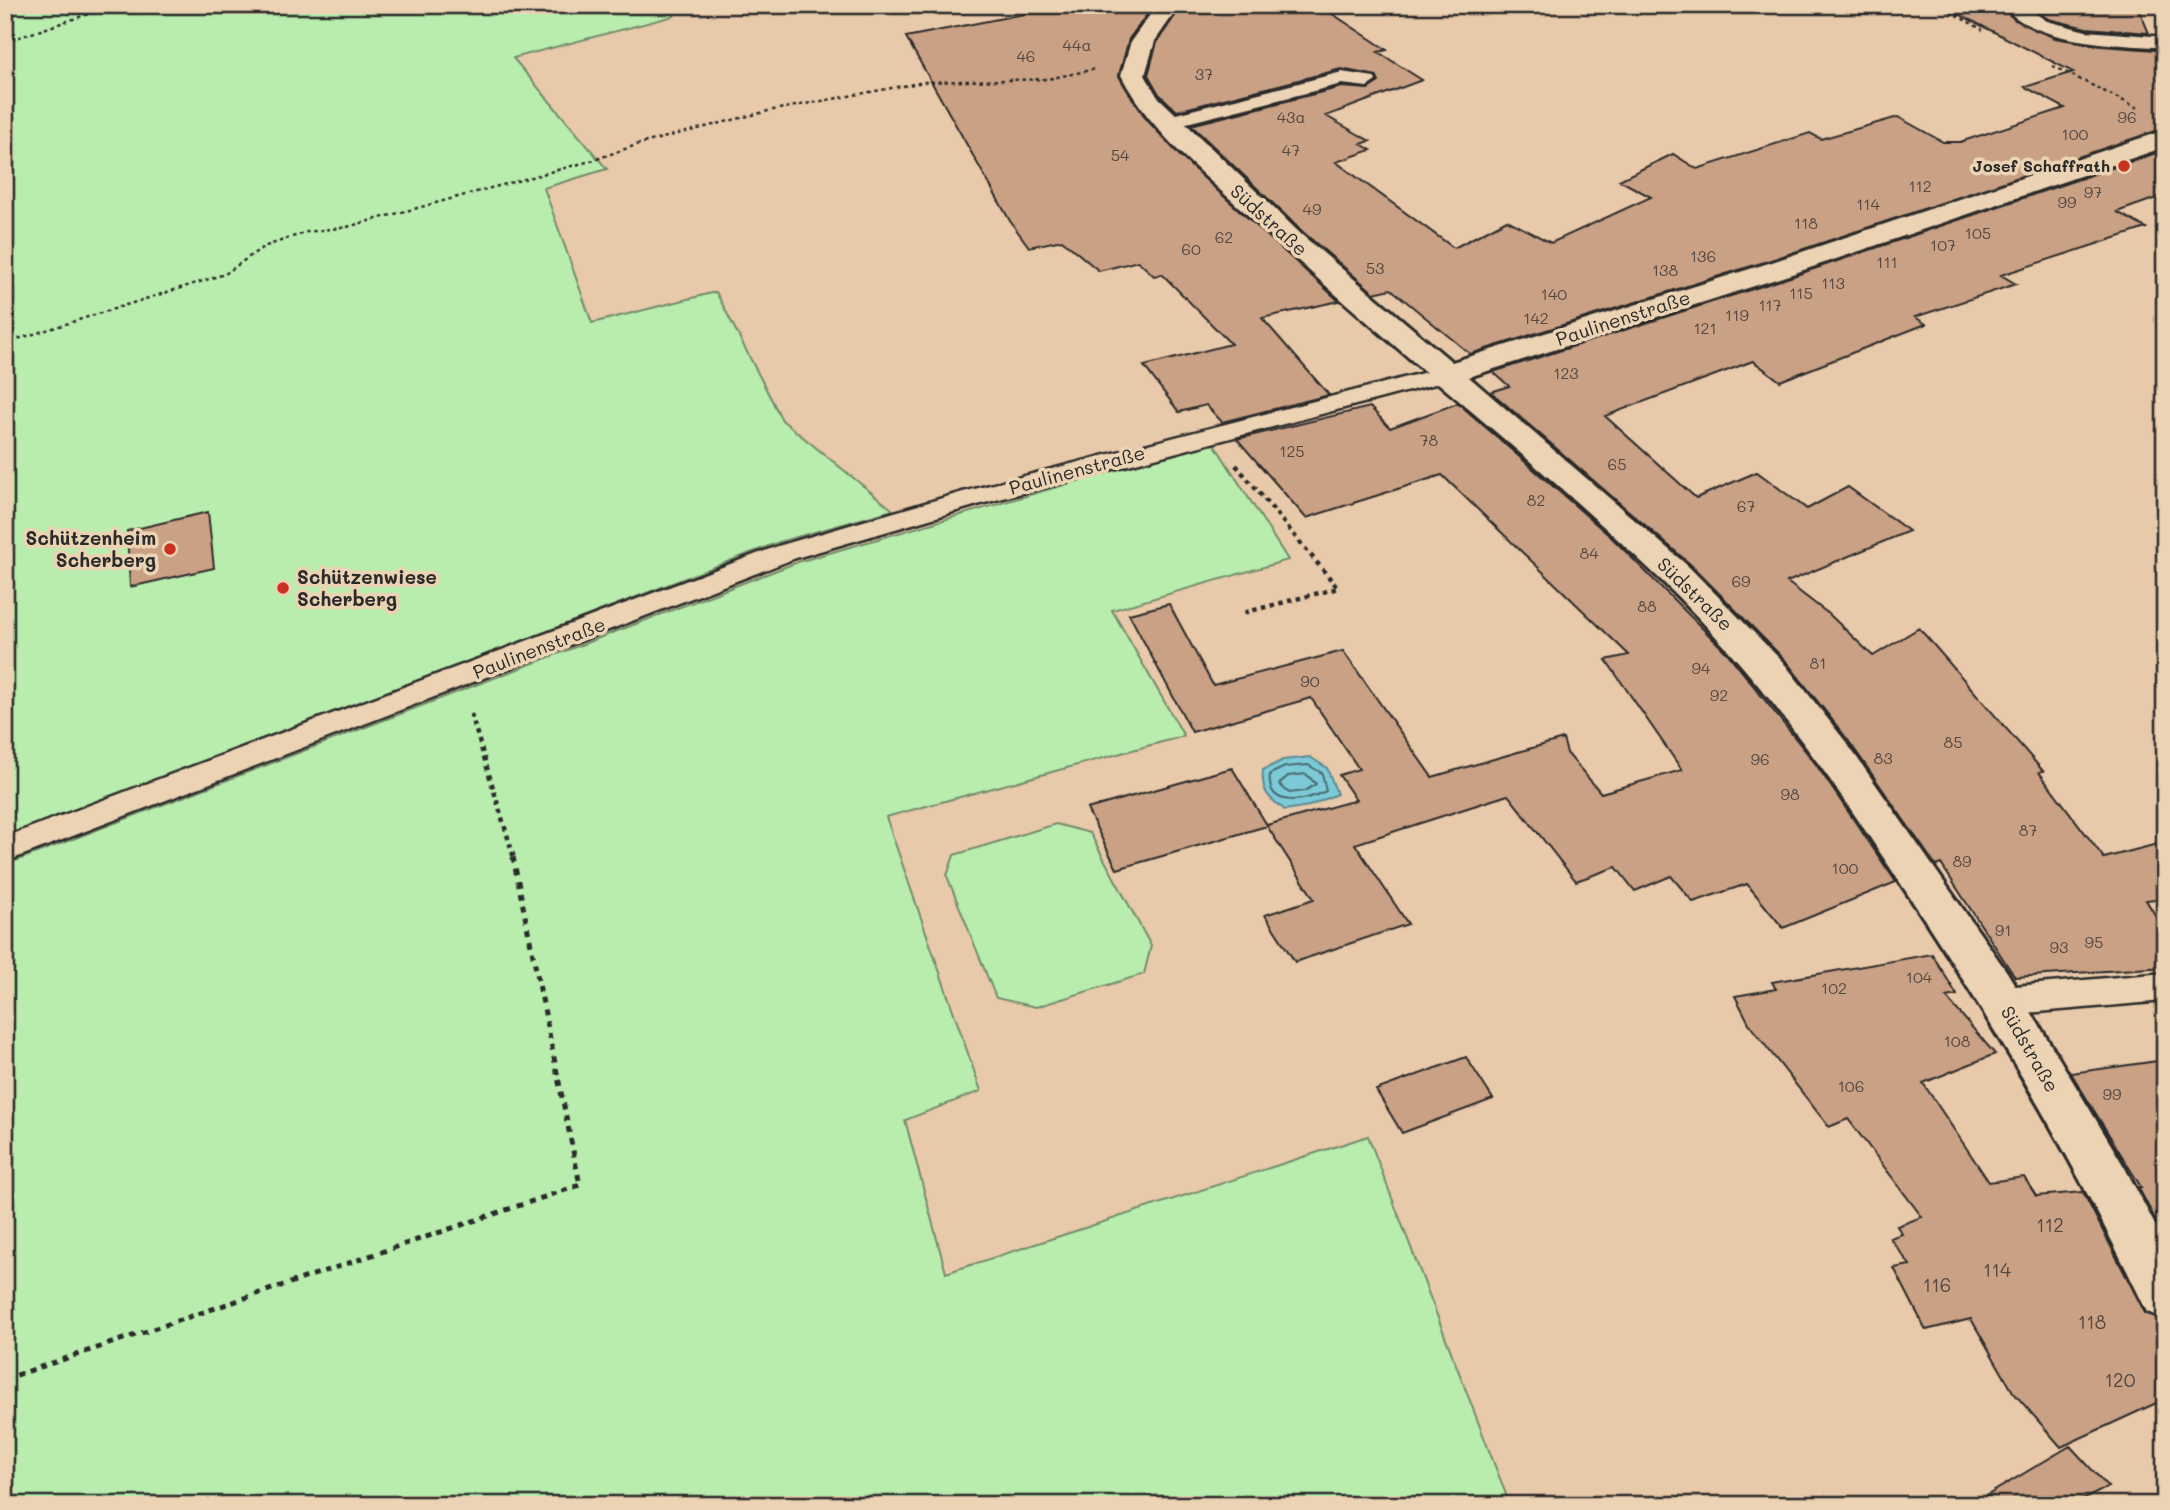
<svg xmlns="http://www.w3.org/2000/svg" width="2170" height="1510" font-family="Mali,sans-serif">
  <style>
    .green { fill: #b9edae; stroke: #728c6c; stroke-width: 2 }
    .water { fill: #7bcad8; stroke: #5b8a93; stroke-width: 2 }
    .lines { fill: none; stroke-linecap: round; stroke-linejoin: round }
    .shore { stroke: #4b6b70; stroke-width: 2 }
    .building { fill: #caa185; stroke: #2b2b2b; stroke-width: 2 }
    .lane-casing { stroke: #2b2b2b; stroke-width: 5 }
    .street-casing { stroke: #2b2b2b; stroke-width: 6 }
    .path-far2 { stroke: #2b2b2b; stroke-width: 2.5; stroke-dasharray: 3.5 3.5; stroke-linecap: butt }
    .path-far1 { stroke: #2b2b2b; stroke-width: 4.5; stroke-dasharray: 4.5 4.5; stroke-linecap: butt }
    .path { stroke: #2b2b2b; stroke-width: 5; stroke-dasharray: 6 6; stroke-linecap: butt }
    .lane { fill: #ebd3b3; fill-rule: evenodd }
    .street { fill: #ebd3b3; fill-rule: evenodd }
    .poi-dot { fill: #c8321e; stroke: #ebd3b3; stroke-width: 2.5 }
    .labels { text-anchor: middle; stroke-width: 7; stroke-linejoin: round; paint-order: stroke }
    .number-label { font-size: 16px; fill: #534842 }
    .far-poi-label { font-size: 16px; font-weight: bold; fill: #2b2b2b; stroke: #ebd3b3; text-anchor: end }
    .street-label { font-size: 19px; fill: #2b2b2b; stroke: #ebd3b3 }
    .poi-label { font-size: 19px; font-weight: bold; fill: #2b2b2b; stroke: #ebd3b3; text-anchor: end }
    .near-number-label { font-size: 19px; fill: #534842 }
  </style>
  <rect width="100%" height="100%" fill="#e8c9a9"/>
  <filter id="ink" filterUnits="userSpaceOnUse"><feTurbulence type="fractalNoise" baseFrequency=".0143" numOctaves="2"/><feDisplacementMap in="SourceGraphic" scale="14" xChannelSelector="R" yChannelSelector="G"/><feConvolveMatrix kernelMatrix="1 2 1 2 8 2 1 2 1" color-interpolation-filters="sRGB"/></filter>
  <g filter="url(#ink)">
    <!-- green -->
    <path class="green" d="M 5,5 L 665,5 L 674,16 L 513,58 L 607,169 L 544,188 L 592,323 L 716,292 L 782,420 L 893,510 L 779,542 L 5,840 Z
      M 1213,442 L 1288,560 L 1112,610 L 1184,736 L 886,817 L 981,1091 L 905,1120 L 946,1273 L 1368,1136 L 1510,1505 L 5,1505 L 5,865 L 798,562 Z
      M 1056,824 L 1090,833 L 1151,946 L 1144,974 L 1036,1007 L 996,998 L 947,876 L 954,855 Z"/>
    <!-- water -->
    <path class="water" d="M 1310,757 L 1327,768 L 1337,794 L 1309,806 L 1285,810 C 1268,798 1261,791 1263,770 L 1283,760 Z"/>
    <g class="lines">
      <!-- shore -->
      <path class="shore" d="M 1308,765 L 1322,773 L 1326,791 C 1305,801 1266,810 1270,774 L 1285,767 Z
        M 1306,774 L 1316,784 L 1305,791 L 1289,793 L 1279,784 L 1288,776 Z"/>
    </g>
    <!-- building -->
    <path class="building" d="M 1069,5 L 1154,5 L 1129,39 L 1119,76 L 1146,119 L 1181,157 L 1339,301 L 1262,318 L 1329,395 L 1222,422 L 1206,405 L 1179,412 L 1144,366 L 1231,344 L 1162,274 L 1154,276 L 1138,261 L 1099,271 L 1062,240 L 1029,247 L 1010,221 L 906,37 Z
      M 1182,5 L 1319,5 L 1387,50 L 1378,52 L 1422,80 L 1326,116 L 1370,141 L 1361,144 L 1371,150 L 1336,162 L 1454,248 L 1507,220 L 1551,243 L 1651,197 L 1619,180 L 1673,154 L 1697,169 L 1810,133 L 1821,139 L 1898,117 L 1943,142 L 1960,142 L 2065,108 L 2025,87 L 2073,72 L 1941,5 L 1999,5 L 2015,20 L 2055,38 L 2101,46 L 2156,50 L 2165,71 L 2165,128 L 1771,260 L 1470,354 L 1391,289 L 1374,293 L 1304,233 L 1191,125 L 1342,87 L 1368,89 L 1379,82 L 1376,76 L 1341,69 L 1177,111 L 1159,94 L 1148,75 L 1157,42 Z
      M 2028,5 L 2137,5 L 2149,33 L 2086,28 L 2048,19 Z
      M 2165,150 L 2165,195 L 2117,212 L 2146,228 L 2001,275 L 2016,284 L 1915,317 L 1926,324 L 1780,381 L 1753,361 L 1605,416 L 1696,498 L 1757,472 L 1807,509 L 1848,487 L 1909,531 L 1787,582 L 1830,615 L 1873,656 L 1919,628 L 2043,771 L 2039,772 L 2104,858 L 2165,842 L 2165,898 L 2146,900 L 2165,931 L 2165,967 L 2015,977 L 1941,864 L 1936,866 L 1848,740 L 1785,660 L 1690,564 L 1491,392 L 1509,386 L 1493,372 L 1793,276 Z
      M 1458,403 L 1611,537 L 1728,654 L 1815,763 L 1896,882 L 1783,928 L 1747,884 L 1693,902 L 1671,876 L 1635,891 L 1616,867 L 1576,881 L 1508,795 L 1355,844 L 1408,924 L 1295,962 L 1265,915 L 1314,899 L 1267,826 L 1117,869 L 1087,809 L 1232,768 L 1267,825 L 1356,800 L 1339,775 L 1359,769 L 1311,698 L 1192,732 L 1129,614 L 1169,604 L 1213,685 L 1343,651 L 1432,777 L 1563,739 L 1567,753 L 1601,793 L 1682,770 L 1606,660 L 1629,655 L 1442,475 L 1306,518 L 1237,439 L 1370,407 L 1390,428 Z
      M 208,512 L 214,568 L 130,587 L 127,531 Z
      M 1932,954 L 1957,995 L 1946,997 L 1995,1054 L 1923,1083 L 1989,1182 L 2024,1177 L 2036,1196 L 2083,1192 L 2145,1313 L 2165,1320 L 2165,1399 L 2061,1447 L 2013,1392 L 1971,1319 L 1926,1330 L 1894,1268 L 1910,1265 L 1890,1238 L 1902,1234 L 1897,1226 L 1922,1217 L 1848,1119 L 1829,1127 L 1751,1027 L 1735,996 L 1776,989 L 1772,982 Z
      M 1466,1057 L 1493,1099 L 1402,1133 L 1376,1090 Z
      M 2165,1060 L 2165,1238 L 2138,1187 L 2141,1187 L 2071,1073 Z
      M 2070,1446 L 2108,1487 L 2073,1505 L 1971,1505 Z"/>
    <g class="lines">
      <defs>
        <path id="lane" d="M 2002,5 L 2023,5 L 2047,21 L 2086,31 L 2165,37 L 2165,48 C 2117,44 2035,45 2002,5 Z
          M 1342,72 L 1374,77 L 1376,81 L 1367,87 L 1342,84 L 1167,128 L 1157,122 L 1160,118 Z
          M 1446,367 L 1454,369 L 1458,374 L 1454,379 L 981,504 L 796,558 L 5,862 L 5,837 L 778,546 L 963,492 Z
          M 2165,973 L 2164,1001 L 2003,1015 L 1991,1011 L 1986,1001 L 1991,991 L 2003,987 Z"/>
        <path id="street" d="M 1157,5 L 1180,5 L 1155,41 L 1145,75 L 1157,96 L 1302,235 L 1452,362 L 1772,262 L 2165,130 L 2165,147 L 1792,274 L 1469,377 L 1688,566 L 1783,662 L 1846,742 L 2007,972 L 2125,1168 L 2165,1244 L 2165,1318 L 2147,1312 C 2075,1161 1992,1020 1899,881 C 1825,769 1759,675 1662,581 C 1532,456 1389,347 1258,224 C 1210,180 1151,134 1121,75 L 1131,41 Z"/>
      </defs>
      <!-- lane casing -->
      <use href="#lane" class="lane-casing"/>
      <!-- street casing -->
      <use href="#street" class="street-casing"/>
      <!-- path-far2 -->
      <path class="path-far2" d="M 1938,5 L 1983,30
        M 5,42 L 115,5
        M 2053,66 L 2140,109
        M 5,343 L 225,274 L 263,247 L 307,232 L 347,227 L 594,160 L 639,144 L 768,111 L 924,82 L 1048,79 L 1096,69"/>
      <!-- path-far1 -->
      <path class="path-far1" d="M 1236,465 L 1338,588 L 1243,613
        M 471,714 L 514,858"/>
      <!-- path -->
      <path class="path" d="M 5,1379 L 580,1185 L 513,857"/>
      <!-- lane -->
      <use href="#lane" class="lane"/>
      <!-- street -->
      <use href="#street" class="street"/>
    </g>
  </g>
  <!-- markers -->
  <g class="poi-dot">
    <circle cx="2124" cy="166" r="7"/>
    <circle cx="170" cy="549" r="7"/>
    <circle cx="283" cy="588" r="7"/>
  </g>
  <g class="labels">
    <!-- number labels -->
    <g class="number-label">
      <text x="1077" y="51">44a</text>
      <text x="1026" y="62">46</text>
      <text x="1204" y="80">37</text>
      <text x="1291" y="123">43a</text>
      <text x="2127" y="123">96</text>
      <text x="2075" y="140">100</text>
      <text x="1291" y="156">47</text>
      <text x="1120" y="161">54</text>
      <text x="1920" y="192">112</text>
      <text x="2093" y="198">97</text>
      <text x="2067" y="208">99</text>
      <text x="1868" y="210">114</text>
      <text x="1312" y="215">49</text>
      <text x="1806" y="229">118</text>
      <text x="1978" y="239">105</text>
      <text x="1224" y="243">62</text>
      <text x="1943" y="251">107</text>
      <text x="1191" y="255">60</text>
      <text x="1703" y="262">136</text>
      <text x="1887" y="268">111</text>
      <text x="1375" y="274">53</text>
      <text x="1665" y="276">138</text>
      <text x="1833" y="289">113</text>
      <text x="1801" y="299">115</text>
      <text x="1554" y="300">140</text>
      <text x="1770" y="311">117</text>
      <text x="1737" y="321">119</text>
      <text x="1536" y="324">142</text>
      <text x="1705" y="334">121</text>
      <text x="1566" y="379">123</text>
      <text x="1429" y="446">78</text>
      <text x="1292" y="457">125</text>
      <text x="1617" y="470">65</text>
      <text x="1536" y="506">82</text>
      <text x="1746" y="512">67</text>
      <text x="1589" y="559">84</text>
      <text x="1741" y="587">69</text>
      <text x="1647" y="612">88</text>
      <text x="1818" y="669">81</text>
      <text x="1701" y="674">94</text>
      <text x="1310" y="687">90</text>
      <text x="1719" y="701">92</text>
      <text x="1953" y="748">85</text>
      <text x="1883" y="764">83</text>
      <text x="1760" y="765">96</text>
      <text x="1790" y="800">98</text>
      <text x="2028" y="836">87</text>
      <text x="1962" y="867">89</text>
      <text x="1845" y="874">100</text>
      <text x="2003" y="936">91</text>
      <text x="2094" y="948">95</text>
      <text x="2059" y="953">93</text>
      <text x="1919" y="983">104</text>
      <text x="1834" y="994">102</text>
      <text x="1957" y="1047">108</text>
      <text x="1851" y="1092">106</text>
      <text x="2112" y="1100">99</text>
    </g>
    <!-- far-poi labels -->
    <g class="far-poi-label">
      <text x="2110" y="172">Josef Schaffrath</text>
    </g>
    <!-- street labels -->
    <g class="street-label">
      <text transform="translate(1269 220) rotate(42)" y="7">Südstraße</text>
      <text transform="translate(1623 318) rotate(-18)" y="7">Paulinenstraße</text>
      <text transform="translate(1077 470) rotate(-15)" y="7">Paulinenstraße</text>
      <text transform="translate(1695 594) rotate(44)" y="7">Südstraße</text>
      <text transform="translate(539 648) rotate(-21)" y="7">Paulinenstraße</text>
      <text transform="translate(2030 1049) rotate(60)" y="7">Südstraße</text>
    </g>
    <!-- poi labels -->
    <g class="poi-label">
      <text x="156" y="545">Schützenheim<tspan x="156" dy="22">Scherberg</tspan></text>
      <text x="297" y="584" text-anchor="start">Schützenwiese<tspan x="297" dy="22">Scherberg</tspan></text>
    </g>
    <!-- near-number labels -->
    <g class="near-number-label">
      <text x="2050" y="1232">112</text>
      <text x="1997" y="1277">114</text>
      <text x="1937" y="1292">116</text>
      <text x="2092" y="1329">118</text>
      <text x="2120" y="1387">120</text>
    </g>
  </g>
  <!-- margin -->
  <rect width="2170" height="1510" fill="none" stroke="#ebd3b3" stroke-width="28"/>
  <rect x="14" y="14" width="2142" height="1482" fill="none" stroke="#2b2b2b" stroke-width="2.5" filter="url(#ink)"/>
</svg>
